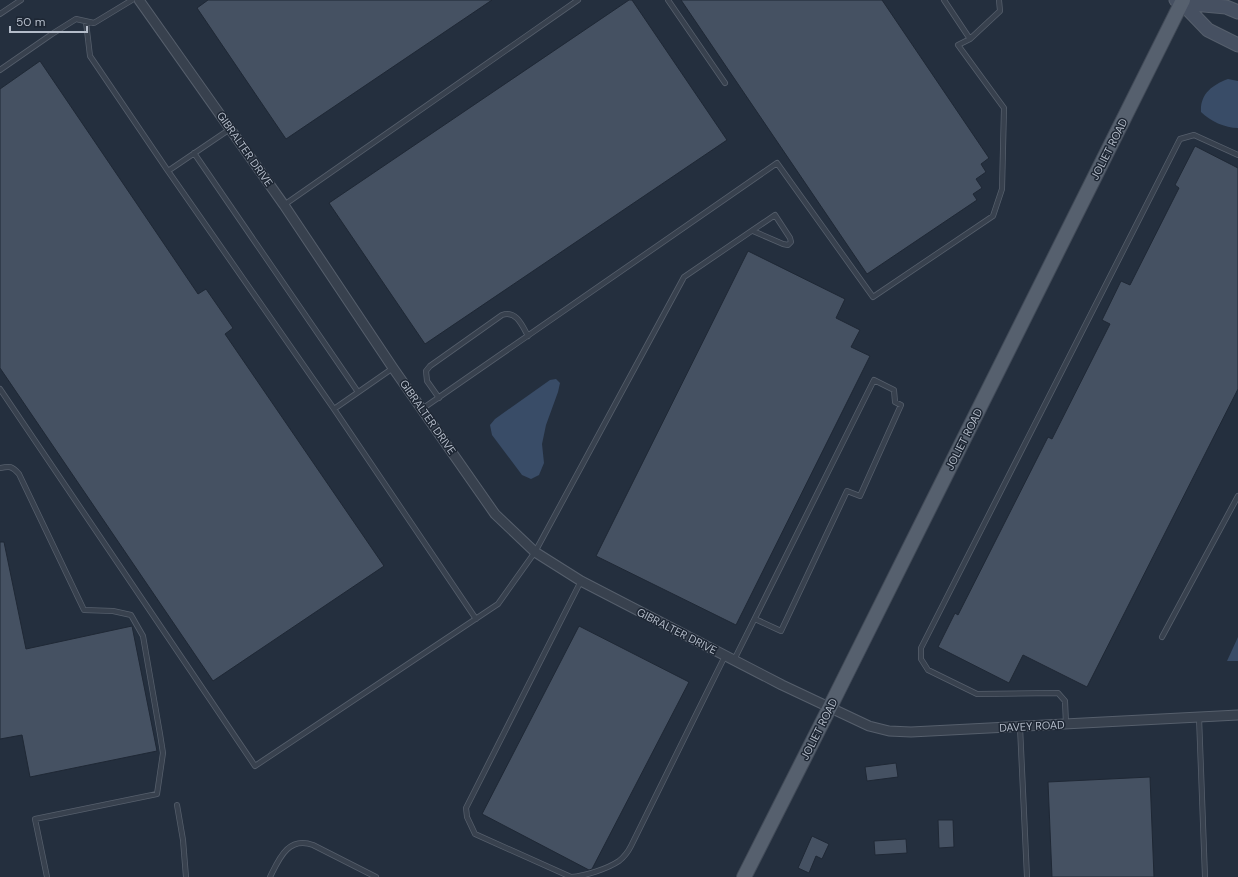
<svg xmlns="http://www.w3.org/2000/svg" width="1238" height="877" font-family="'DM Sans',sans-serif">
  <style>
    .water { fill: #394c67 }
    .building { fill: #455162; stroke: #1f2835 }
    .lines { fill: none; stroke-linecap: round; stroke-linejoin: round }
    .lane-casing { stroke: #565f6c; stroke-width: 6 }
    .street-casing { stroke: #565f6c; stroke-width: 11 }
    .secondary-casing { stroke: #565f6c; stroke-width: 15 }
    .primary-casing { stroke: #414a57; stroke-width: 16 }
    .lane { stroke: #38414e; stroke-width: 4.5 }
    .street { stroke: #38414e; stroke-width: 9 }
    .secondary { stroke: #465061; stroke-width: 13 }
    .primary { stroke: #56606e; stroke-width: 14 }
    .labels { text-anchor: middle; stroke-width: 3; stroke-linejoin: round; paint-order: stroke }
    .street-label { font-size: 11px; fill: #b4bcc9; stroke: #1d2633 }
  </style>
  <rect width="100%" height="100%" fill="#242f3e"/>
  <!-- water -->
  <path class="water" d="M 1228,79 L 1238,81 L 1238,128 C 1225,128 1210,121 1201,112 C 1200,94 1212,85 1228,79 Z
    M 556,379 L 560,383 L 558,392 L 546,425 L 542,444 L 544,463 L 539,475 L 531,479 L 522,475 L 492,435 L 490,425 L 495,419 L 550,380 Z
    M 1238,637 L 1238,661 L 1227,661 Z"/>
  <!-- building -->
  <path class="building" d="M 208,0 L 492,0 L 286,139 L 197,8 Z
    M 629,0 L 632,0 L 727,140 L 425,344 L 329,203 Z
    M 681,0 L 882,0 L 989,158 L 981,164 L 986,172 L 976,179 L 982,188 L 973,194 L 977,200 L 867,274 Z
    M 40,61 L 198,294 L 206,289 L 233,328 L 225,334 L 384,566 L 213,681 L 0,368 L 0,89 Z
    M 1195,146 L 1238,168 L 1238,389 L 1087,687 L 1023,655 L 1009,683 L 938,647 L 955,613 L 958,615 L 1048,437 L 1052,439 L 1110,324 L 1102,320 L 1121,281 L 1130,285 L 1179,188 L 1175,185 Z
    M 748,251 L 845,299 L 836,318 L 860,330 L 851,347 L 870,356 L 736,625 L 596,556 Z
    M 0,542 L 4,542 L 26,649 L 132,626 L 157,751 L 30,777 L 22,735 L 0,739 Z
    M 579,626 L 689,682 L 592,869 L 589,870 L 482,814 Z
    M 896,763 L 898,777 L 867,781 L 865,767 Z
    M 1150,777 L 1154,877 L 1052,877 L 1048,782 Z
    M 938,820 L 953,820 L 954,847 L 939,848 Z
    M 812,836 L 829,844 L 822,859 L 816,856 L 809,873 L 798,868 Z
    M 906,839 L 907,853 L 875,855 L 874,841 Z"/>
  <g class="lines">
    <defs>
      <path id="lane" d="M 668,0 L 725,83
        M 944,0 L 970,39
        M 0,14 L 21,0
        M 86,22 L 90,56 L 168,171 L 230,129
        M 0,70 L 52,34 L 76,19 L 94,23 L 132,0
        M 194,153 L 358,392
        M 168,171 L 334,409 L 393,368
        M 284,205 L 578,0
        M 0,389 L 255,766 L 498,604 L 535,552 L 684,277 L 775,215 L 790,238 L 791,242 L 788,245 L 783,244 L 753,231
        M 439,398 L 427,381 L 426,371 L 430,366 L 502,315 C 516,310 522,325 528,336
        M 334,409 L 476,619
        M 422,409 L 777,163 L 873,297 L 993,216 L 1002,189 L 1004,108 L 958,45 L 970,39 L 1000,11 L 999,0
        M 0,468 C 10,466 12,466 19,474 L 84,610 L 113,611 L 131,615 L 143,636 L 160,734 L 163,753 L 157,794 L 35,819 L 47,877
        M 581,581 L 466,808 L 467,817 L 475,834 L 571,877 C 585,876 607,869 619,861 C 624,857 628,852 631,846 L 725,656
        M 1162,637 L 1238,496
        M 734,660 L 874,380 L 894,390 L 895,402 L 901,405 L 860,496 L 847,491 L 781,631 L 755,619
        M 1199,717 L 1205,877
        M 1066,724 L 1065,701 L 1058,693 L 977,694 L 928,670 L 921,659 L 921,648 L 1180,139 L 1194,135 L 1238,155
        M 1020,727 L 1027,877
        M 177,805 L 183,840 L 186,877
        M 270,877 C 279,859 288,836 313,845 L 376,877"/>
      <path id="street" d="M 139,0 L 284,205 L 393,368 L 495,514 L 535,552 L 581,581 L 782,685 L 869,726 L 889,731 L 911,732 L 1238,715"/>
      <path id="secondary" d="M 1176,0 L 1182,3 L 1208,30 L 1238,45
        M 1182,3 L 1226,7 L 1238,12"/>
      <path id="primary" d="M 744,877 L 830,707 L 1183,0"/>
    </defs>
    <!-- lane casing -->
    <use href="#lane" class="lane-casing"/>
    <!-- street casing -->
    <use href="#street" class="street-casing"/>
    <!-- secondary casing -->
    <use href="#secondary" class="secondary-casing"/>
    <!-- primary casing -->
    <use href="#primary" class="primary-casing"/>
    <!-- lane -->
    <use href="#lane" class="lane"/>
    <!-- street -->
    <use href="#street" class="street"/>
    <!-- secondary -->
    <use href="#secondary" class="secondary"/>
    <!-- primary -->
    <use href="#primary" class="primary"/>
  </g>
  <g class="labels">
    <!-- street labels -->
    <g class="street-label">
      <text transform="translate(245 149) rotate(55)" y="4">GIBRALTER DRIVE</text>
      <text transform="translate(1109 149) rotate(-63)" y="4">JOLIET ROAD</text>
      <text transform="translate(428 417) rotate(55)" y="4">GIBRALTER DRIVE</text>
      <text transform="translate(964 439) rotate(-63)" y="4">JOLIET ROAD</text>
      <text transform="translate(677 631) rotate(27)" y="4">GIBRALTER DRIVE</text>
      <text transform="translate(1032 726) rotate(-3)" y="4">DAVEY ROAD</text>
      <text transform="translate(819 729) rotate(-63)" y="4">JOLIET ROAD</text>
    </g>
  </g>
  <!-- scale -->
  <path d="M10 26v6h77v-6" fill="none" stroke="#b4bcc9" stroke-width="2"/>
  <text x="16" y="26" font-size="12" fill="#b4bcc9" stroke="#1d2633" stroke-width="3" paint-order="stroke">50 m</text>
</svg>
